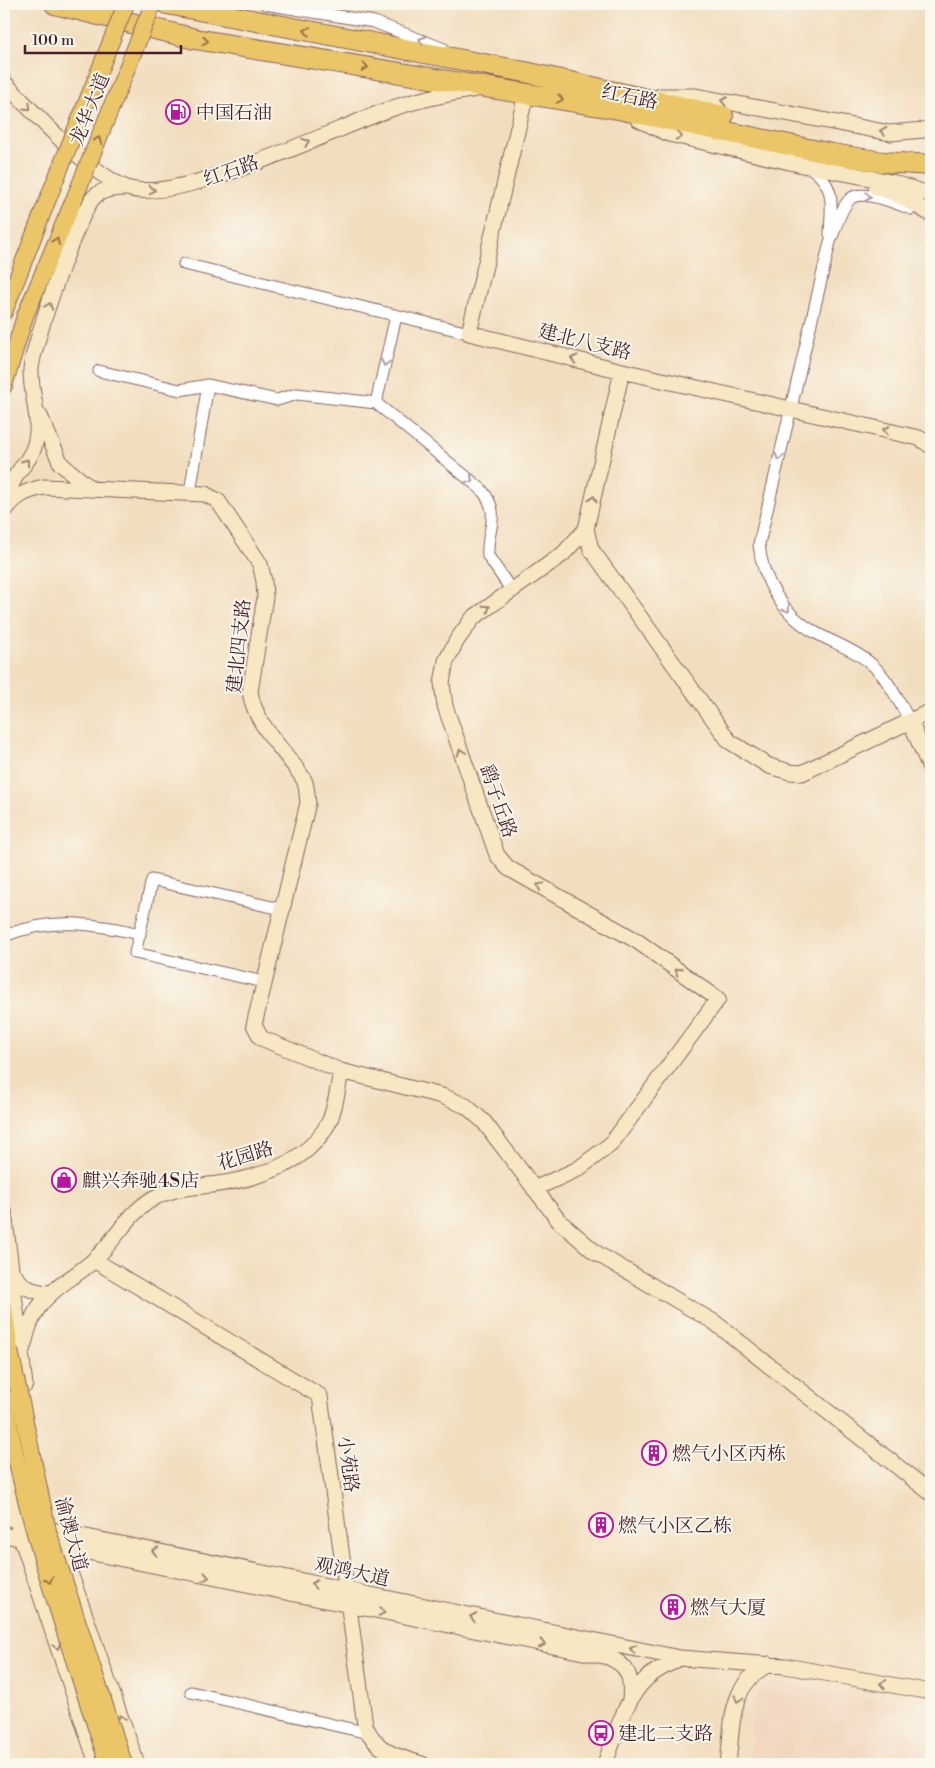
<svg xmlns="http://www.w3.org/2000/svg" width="935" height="1768" font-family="'Libre Bodoni','Noto Serif SC',serif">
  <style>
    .built { fill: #f1d5bd }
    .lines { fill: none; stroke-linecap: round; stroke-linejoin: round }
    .street-casing { stroke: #85625f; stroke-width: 13 }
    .secondary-casing { stroke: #85625f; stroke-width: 17 }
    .primary-casing { stroke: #85625f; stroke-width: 18 }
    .highway-casing { stroke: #85625f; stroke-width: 22 }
    .street { stroke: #fff; stroke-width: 11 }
    .secondary { stroke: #f7e8c3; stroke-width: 15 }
    .primary { stroke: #ebc669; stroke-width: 16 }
    .highway { stroke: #ebc669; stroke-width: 20 }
    .primary-bridge-casing { stroke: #85625f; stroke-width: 18; stroke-linecap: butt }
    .primary-bridge { stroke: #ebc669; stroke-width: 16 }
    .oneway { stroke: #9a724a }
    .oneway2 { stroke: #ae9aa0 }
    .oneway3 { stroke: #a08477 }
    .labels { text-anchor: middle; stroke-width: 4; stroke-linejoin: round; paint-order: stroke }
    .street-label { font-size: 19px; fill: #4a1f2b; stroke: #fbf7ec }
    .poi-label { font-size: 19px; fill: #4a1f2b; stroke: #fbf7ec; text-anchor: start }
  </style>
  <rect width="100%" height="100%" fill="#fbf7ec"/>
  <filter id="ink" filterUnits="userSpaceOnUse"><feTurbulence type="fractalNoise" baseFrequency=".02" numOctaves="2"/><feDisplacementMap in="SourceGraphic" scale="10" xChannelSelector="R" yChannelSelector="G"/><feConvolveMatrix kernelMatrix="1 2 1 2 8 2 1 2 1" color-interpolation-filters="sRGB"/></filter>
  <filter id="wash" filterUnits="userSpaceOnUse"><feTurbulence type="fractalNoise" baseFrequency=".0096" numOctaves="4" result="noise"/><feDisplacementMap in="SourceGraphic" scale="20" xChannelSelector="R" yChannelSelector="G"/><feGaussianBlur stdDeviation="1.12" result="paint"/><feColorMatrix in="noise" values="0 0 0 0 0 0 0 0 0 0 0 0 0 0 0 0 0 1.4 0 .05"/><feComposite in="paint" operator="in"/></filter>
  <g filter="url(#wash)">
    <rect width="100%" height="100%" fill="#f2debf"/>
    <!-- built -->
    <path class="built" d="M 776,1682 L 931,1710 L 931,1764 L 749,1764 L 753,1702 L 761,1688 Z"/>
  </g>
  <g filter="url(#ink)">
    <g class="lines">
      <defs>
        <path id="street" d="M 265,4 L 374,22 L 444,49
          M 811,168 C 837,187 831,204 830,234
          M 184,264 L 469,333
          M 396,316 L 376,403 L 481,489 C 503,515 486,528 488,556 L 512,591
          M 99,371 L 180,390 L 208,385 L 277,400 L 297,394 L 376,403
          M 190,492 L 208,385
          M 910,721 C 898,701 888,677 869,662 C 853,649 834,643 816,633 C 783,615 762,580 759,544 L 830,242 C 835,230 840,209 850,199 C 862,188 898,204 911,209
          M 4,936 C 51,917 92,923 140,934
          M 264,982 L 135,953 L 152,880 L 281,909
          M 191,1692 L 368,1733"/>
        <path id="secondary" d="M 4,82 C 31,110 92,176 127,188 C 177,205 330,131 385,111 C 414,100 445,94 476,89
          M 526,94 L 469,333 L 622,371 L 919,438 L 931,446
          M 660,96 L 696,96 L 890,133 L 924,130 L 931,127
          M 638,119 L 669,134 L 807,166 L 891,182 L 931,195
          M 876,187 L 896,194 L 931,214
          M 622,371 L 586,529 L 591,549 L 729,741 L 769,766 L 790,772 L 802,773 L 931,711
          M 40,416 L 61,464 L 89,487
          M 4,505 C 8,494 11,483 17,474 C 24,464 32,456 35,444 C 42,418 30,395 31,369 C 33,344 78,213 94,197 C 102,189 116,188 126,188
          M 4,512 C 15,496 25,491 44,487 L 205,494 L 218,501 L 260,564 L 264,581 L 265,597 L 250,692 C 256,728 286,750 304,780 C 307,786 307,796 308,803 L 254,1025 L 261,1038 L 341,1071 L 442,1096 L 466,1106 L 484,1122 L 559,1221 L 596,1253 L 714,1322 L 931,1493
          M 910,721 L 931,770
          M 534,1189 L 578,1169 L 611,1144 L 718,999 L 637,941 L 508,868 L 497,855 L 445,706 L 442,683 L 446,661 L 457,640 L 473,618 L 563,554 L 586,529
          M 4,1211 L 25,1385
          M 94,1260 L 320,1396 L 365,1725 C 376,1752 397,1757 422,1764
          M 10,1269 C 22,1287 29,1292 51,1293
          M 23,1348 C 27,1332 31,1316 42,1303 C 56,1285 78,1275 94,1260 C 116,1240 131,1208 158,1196 C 176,1187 199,1187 218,1184 C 260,1178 308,1163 329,1122 C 336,1107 338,1087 341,1071
          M 4,1465 L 21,1537 L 97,1764
          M 4,1517 L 57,1531 L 680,1658 L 785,1666 L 931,1692
          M 4,1535 L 608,1657 C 629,1665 632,1678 630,1700
          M 60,1544 L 137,1764
          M 605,1764 C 614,1739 626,1696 647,1678 C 657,1669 669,1664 680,1658
          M 728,1764 C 733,1724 728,1685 769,1664"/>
        <path id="primary" d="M 4,312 L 53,186
          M 4,386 L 25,316 L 73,202
          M 4,1308 L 10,1350"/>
        <path id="highway" d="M 55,4 L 195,39 L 618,109 L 832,154 L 883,162 L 931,165
          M 167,4 L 525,72 L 723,116"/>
      </defs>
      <!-- street casing -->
      <use href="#street" class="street-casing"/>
      <!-- secondary casing -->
      <use href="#secondary" class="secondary-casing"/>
      <!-- primary casing -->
      <use href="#primary" class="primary-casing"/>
      <!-- highway casing -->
      <use href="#highway" class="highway-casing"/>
      <!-- street -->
      <use href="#street" class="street"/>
      <!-- secondary -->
      <use href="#secondary" class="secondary"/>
      <!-- primary -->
      <use href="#primary" class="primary"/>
      <!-- highway -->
      <use href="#highway" class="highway"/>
      <defs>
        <path id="primary-bridge" d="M 53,186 L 126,4
          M 73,202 L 153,4
          M 10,1350 L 48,1531 L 124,1764
          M 4,1397 C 25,1522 69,1643 108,1764"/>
      </defs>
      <!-- primary-bridge casing -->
      <use href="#primary-bridge" class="primary-bridge-casing"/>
      <!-- primary-bridge -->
      <use href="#primary-bridge" class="primary-bridge"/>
    </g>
    <!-- one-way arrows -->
    <defs><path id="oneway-chevron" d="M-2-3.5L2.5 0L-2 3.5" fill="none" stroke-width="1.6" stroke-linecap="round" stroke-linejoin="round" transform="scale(1.25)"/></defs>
    <g class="oneway">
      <use href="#oneway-chevron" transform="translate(307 31) rotate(-169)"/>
      <use href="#oneway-chevron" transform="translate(205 41) rotate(9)"/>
      <use href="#oneway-chevron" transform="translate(365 67) rotate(9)"/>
      <use href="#oneway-chevron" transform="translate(560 99) rotate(10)"/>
      <use href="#oneway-chevron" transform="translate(98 140) rotate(-68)"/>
      <use href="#oneway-chevron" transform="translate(56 241) rotate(-67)"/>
      <use href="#oneway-chevron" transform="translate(49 1580) rotate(73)"/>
    </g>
    <g class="oneway2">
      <use href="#oneway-chevron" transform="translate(422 40) rotate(-159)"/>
      <use href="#oneway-chevron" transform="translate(868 197) rotate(7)"/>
      <use href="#oneway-chevron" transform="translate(385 363) rotate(103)"/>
      <use href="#oneway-chevron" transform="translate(779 457) rotate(104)"/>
      <use href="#oneway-chevron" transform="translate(470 480) rotate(40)"/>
      <use href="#oneway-chevron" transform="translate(787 609) rotate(53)"/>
    </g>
    <g class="oneway3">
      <use href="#oneway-chevron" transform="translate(724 101) rotate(-169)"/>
      <use href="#oneway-chevron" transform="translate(28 107) rotate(44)"/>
      <use href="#oneway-chevron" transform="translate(883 131) rotate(-171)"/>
      <use href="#oneway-chevron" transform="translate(679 136) rotate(13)"/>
      <use href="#oneway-chevron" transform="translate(306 142) rotate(-22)"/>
      <use href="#oneway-chevron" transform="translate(152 190) rotate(-1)"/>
      <use href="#oneway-chevron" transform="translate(49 306) rotate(-69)"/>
      <use href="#oneway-chevron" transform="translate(574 359) rotate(-166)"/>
      <use href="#oneway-chevron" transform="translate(886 430) rotate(-168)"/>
      <use href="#oneway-chevron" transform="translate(26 462) rotate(-55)"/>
      <use href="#oneway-chevron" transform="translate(593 499) rotate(-77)"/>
      <use href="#oneway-chevron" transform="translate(487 608) rotate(-35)"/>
      <use href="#oneway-chevron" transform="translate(461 752) rotate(-109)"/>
      <use href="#oneway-chevron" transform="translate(540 886) rotate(-151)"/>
      <use href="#oneway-chevron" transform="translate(678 971) rotate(-144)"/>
      <use href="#oneway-chevron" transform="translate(155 1551) rotate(-168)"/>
      <use href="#oneway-chevron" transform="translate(206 1577) rotate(11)"/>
      <use href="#oneway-chevron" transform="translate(314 1584) rotate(-168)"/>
      <use href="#oneway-chevron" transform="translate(382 1612) rotate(11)"/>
      <use href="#oneway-chevron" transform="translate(473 1617) rotate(-168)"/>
      <use href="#oneway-chevron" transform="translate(542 1644) rotate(11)"/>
      <use href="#oneway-chevron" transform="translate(57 1646) rotate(72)"/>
      <use href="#oneway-chevron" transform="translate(633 1649) rotate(-168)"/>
      <use href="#oneway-chevron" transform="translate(883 1684) rotate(-170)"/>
      <use href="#oneway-chevron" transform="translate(738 1699) rotate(108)"/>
      <use href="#oneway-chevron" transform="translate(121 1718) rotate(-109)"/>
    </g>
  </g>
  <!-- icons -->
  <defs>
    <symbol id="fuel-ring" viewBox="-11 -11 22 22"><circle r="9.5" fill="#fbf7ec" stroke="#b5179e" stroke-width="1.5"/><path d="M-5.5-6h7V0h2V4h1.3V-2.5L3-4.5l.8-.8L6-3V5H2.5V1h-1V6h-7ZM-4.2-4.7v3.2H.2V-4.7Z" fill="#b5179e"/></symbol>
    <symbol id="shop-ring" viewBox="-11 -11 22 22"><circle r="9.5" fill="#fbf7ec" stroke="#b5179e" stroke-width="1.5"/><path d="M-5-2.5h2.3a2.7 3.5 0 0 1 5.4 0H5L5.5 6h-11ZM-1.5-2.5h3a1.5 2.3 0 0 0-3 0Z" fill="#b5179e"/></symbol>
    <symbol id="building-ring" viewBox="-11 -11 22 22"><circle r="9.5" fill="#fbf7ec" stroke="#b5179e" stroke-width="1.5"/><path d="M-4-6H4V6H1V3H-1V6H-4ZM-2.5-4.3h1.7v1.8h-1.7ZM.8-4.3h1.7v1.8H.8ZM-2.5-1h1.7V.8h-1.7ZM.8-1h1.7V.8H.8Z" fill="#b5179e"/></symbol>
    <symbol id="bus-ring" viewBox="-11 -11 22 22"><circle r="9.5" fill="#fbf7ec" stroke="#b5179e" stroke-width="1.5"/><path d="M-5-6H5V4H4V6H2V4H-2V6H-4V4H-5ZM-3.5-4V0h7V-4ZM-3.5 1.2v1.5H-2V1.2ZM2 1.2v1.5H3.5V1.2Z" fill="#b5179e"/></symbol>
  </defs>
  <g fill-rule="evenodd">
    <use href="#fuel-ring" x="164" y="98" width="28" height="28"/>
    <use href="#shop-ring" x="50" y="1166" width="28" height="28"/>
    <use href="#building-ring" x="640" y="1439" width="28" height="28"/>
    <use href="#building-ring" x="587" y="1511" width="28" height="28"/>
    <use href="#building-ring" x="659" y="1593" width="28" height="28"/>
    <use href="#bus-ring" x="587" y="1719" width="28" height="28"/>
  </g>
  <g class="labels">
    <!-- street labels -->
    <g class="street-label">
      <text transform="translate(630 96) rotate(12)" y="7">红石路</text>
      <text transform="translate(89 109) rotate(-68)" y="7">龙华大道</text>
      <text transform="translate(231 170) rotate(-19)" y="7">红石路</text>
      <text transform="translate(585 341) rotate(14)" y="7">建北八支路</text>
      <text transform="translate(238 646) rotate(-84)" y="7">建北四支路</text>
      <text transform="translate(499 801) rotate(71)" y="7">鹞子丘路</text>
      <text transform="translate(245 1155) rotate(-17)" y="7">花园路</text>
      <text transform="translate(349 1464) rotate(83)" y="7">小苑路</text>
      <text transform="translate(72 1534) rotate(75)" y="7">渝澳大道</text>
      <text transform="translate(352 1571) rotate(12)" y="7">观鸿大道</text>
    </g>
    <!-- poi labels -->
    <g class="poi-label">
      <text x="196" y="119">中国石油</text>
      <text x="82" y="1187">麒兴奔驰4S店</text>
      <text x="672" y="1460">燃气小区丙栋</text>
      <text x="618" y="1532">燃气小区乙栋</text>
      <text x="690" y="1614">燃气大厦</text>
      <text x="618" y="1740">建北二支路</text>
    </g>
  </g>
  <!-- margin -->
  <rect width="935" height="1768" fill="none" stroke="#fbf7ec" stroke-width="20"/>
  <!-- scale -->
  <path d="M25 45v8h156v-8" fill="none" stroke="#4a1f2b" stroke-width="2.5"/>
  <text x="32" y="45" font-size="15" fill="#4a1f2b" stroke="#fbf7ec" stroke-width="4" paint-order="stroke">100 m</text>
</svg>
